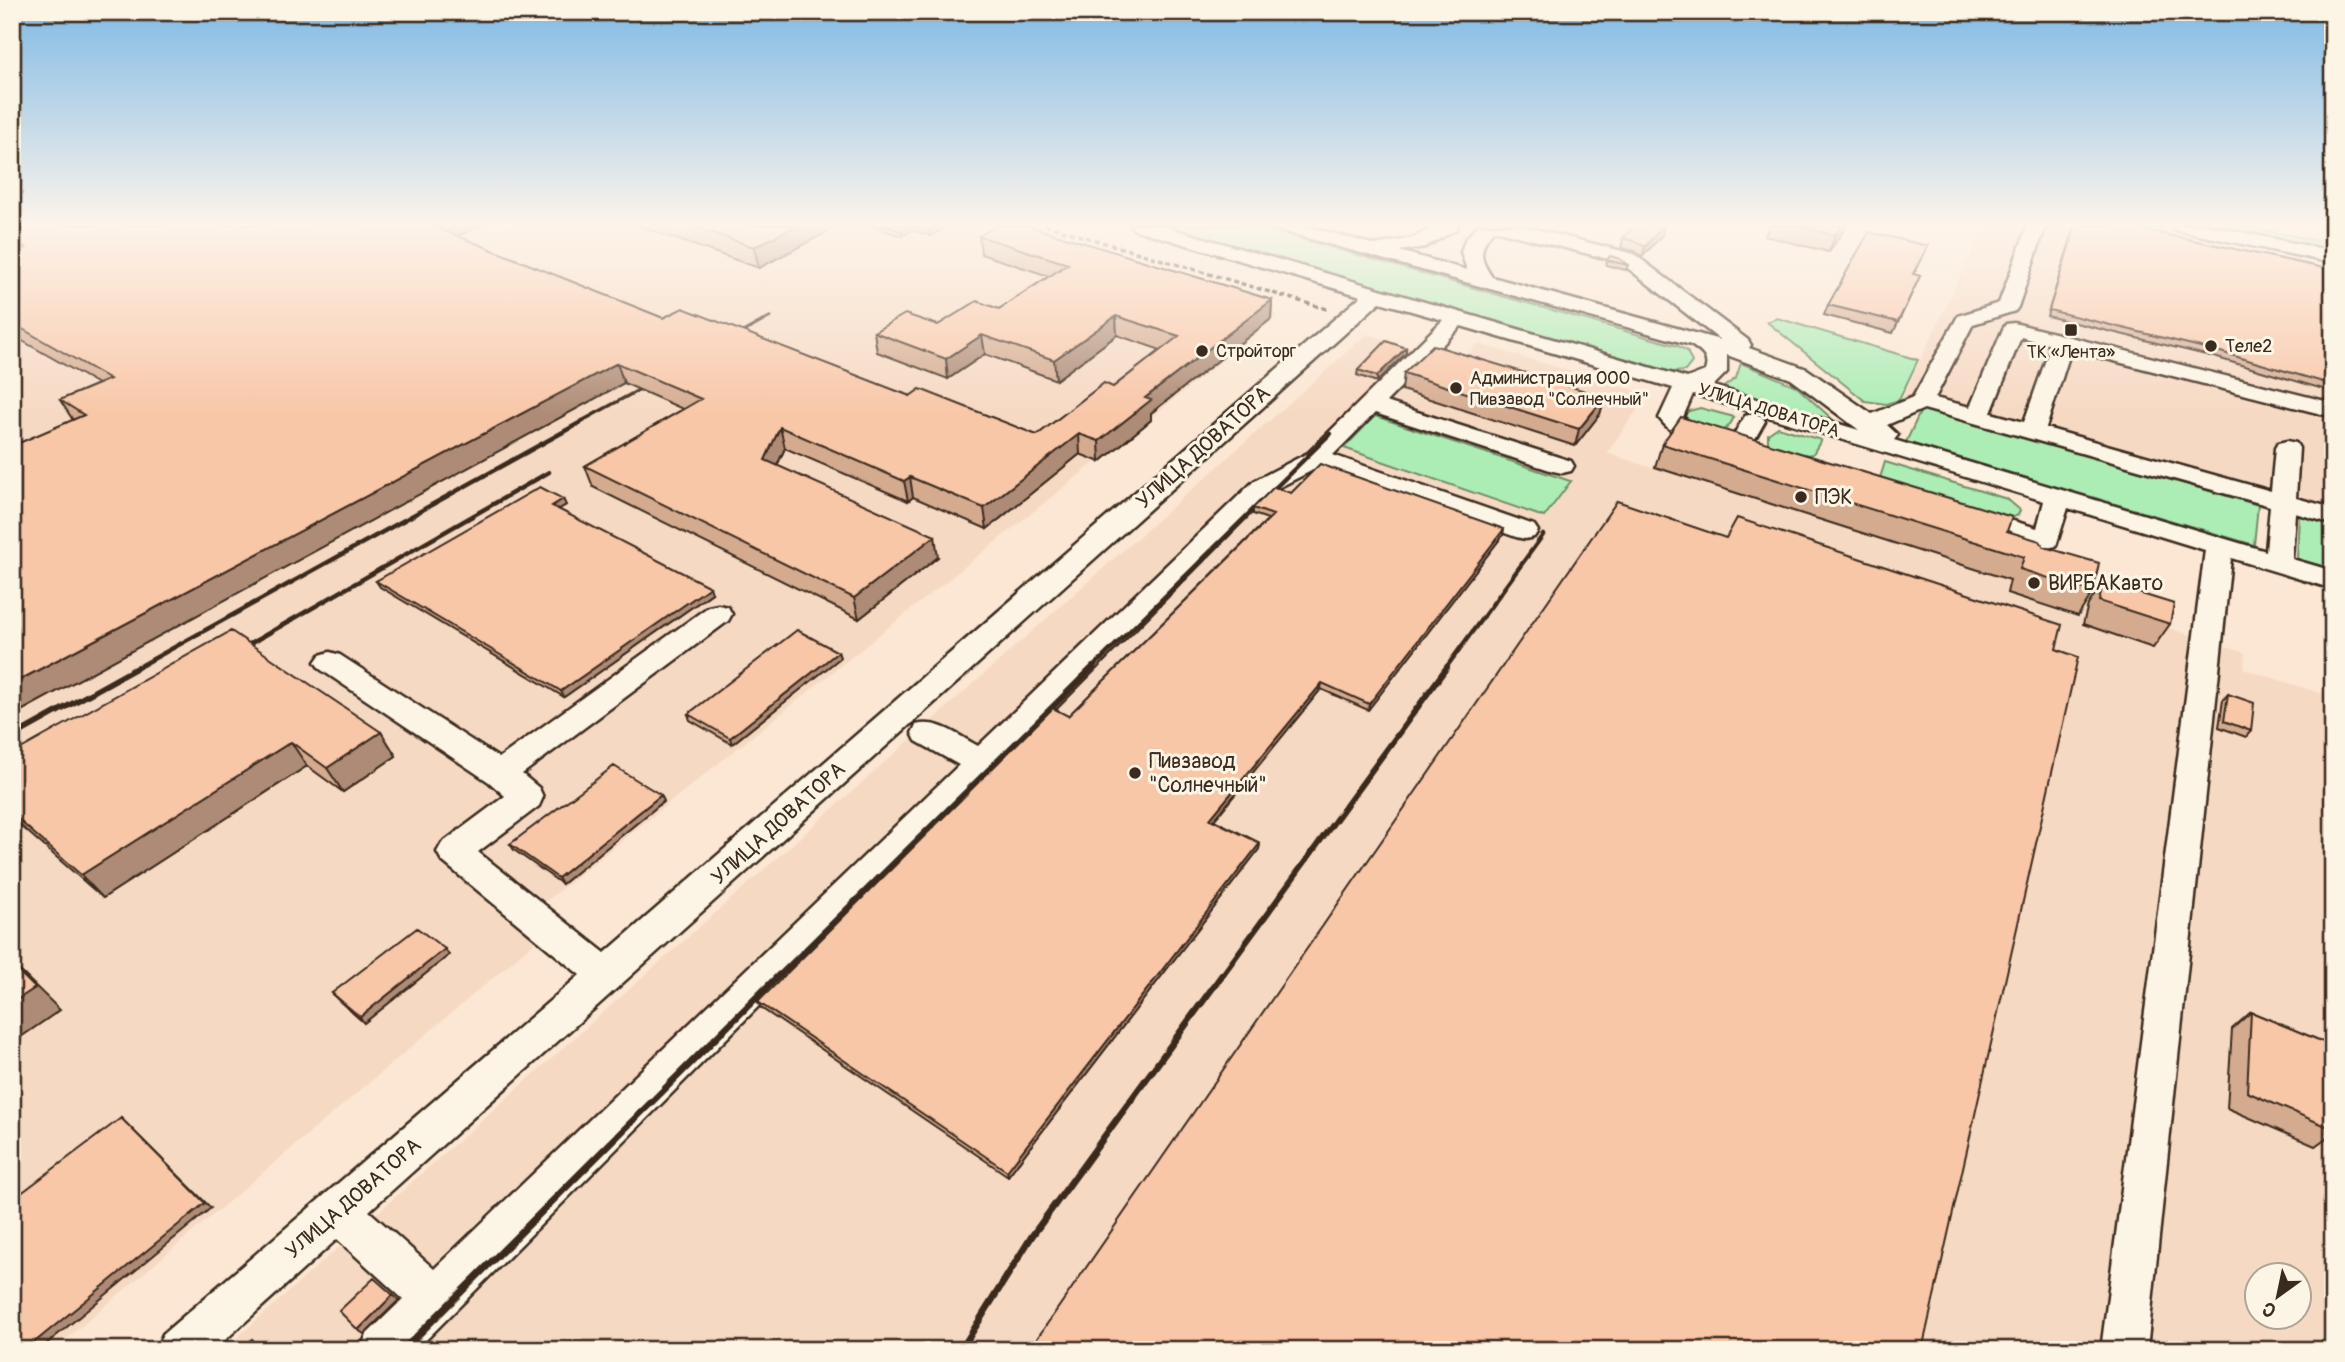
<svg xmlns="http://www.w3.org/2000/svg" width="2345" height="1362" font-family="Pangolin,sans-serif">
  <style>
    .built { fill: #f6d9c3; fill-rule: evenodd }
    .green { fill: #acedb5; stroke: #748c6a; stroke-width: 2 }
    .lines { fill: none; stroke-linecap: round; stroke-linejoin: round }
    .minor-casing { stroke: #3b2a1e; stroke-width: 5 }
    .path { stroke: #3b2a1e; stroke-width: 3.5; stroke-dasharray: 5 3.5; stroke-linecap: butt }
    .minor { fill: #fcf5e5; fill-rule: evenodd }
    .rail-far3 { stroke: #3b2a1e; stroke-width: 3.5 }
    .rail-far2 { stroke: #3b2a1e; stroke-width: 4.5 }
    .rail-far1 { stroke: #3b2a1e; stroke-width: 6 }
    .rail { stroke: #3b2a1e; stroke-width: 7 }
    .wall { fill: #d5ab90; stroke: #3b2a1e; stroke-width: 2 }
    .shaded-wall { fill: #ae8b76; stroke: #3b2a1e; stroke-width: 2 }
    .building { fill: #f8c7a8; stroke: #3b2a1e; stroke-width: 2 }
    .poi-dot { fill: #3b2a1e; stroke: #fcf5e5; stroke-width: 2.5 }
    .labels { text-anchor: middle; stroke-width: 6; stroke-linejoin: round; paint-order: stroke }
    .far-poi-label { font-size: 18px; fill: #3b2a1e; stroke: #fcf5e5; text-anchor: start }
    .far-street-label { font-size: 18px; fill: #3b2a1e; stroke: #fcf5e5 }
    .street-label { font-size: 21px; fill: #3b2a1e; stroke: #fcf5e5 }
    .poi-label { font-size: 21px; fill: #3b2a1e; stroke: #fcf5e5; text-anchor: start }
  </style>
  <rect width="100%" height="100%" fill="#fbe7d3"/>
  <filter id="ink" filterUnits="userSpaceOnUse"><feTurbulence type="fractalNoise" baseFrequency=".0143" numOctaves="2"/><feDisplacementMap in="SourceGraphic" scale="14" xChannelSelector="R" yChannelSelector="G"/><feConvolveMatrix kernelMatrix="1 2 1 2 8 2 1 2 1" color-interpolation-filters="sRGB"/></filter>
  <g filter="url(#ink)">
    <!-- built -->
    <path class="built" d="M 12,225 L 984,225 L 1278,316 L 530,914 L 553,927 L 53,1350 L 12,1350 Z
      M 1985,225 L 2121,225 L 2333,271 L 2333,521 L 1902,398 Z
      M 1367,334 L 1460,363 L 1478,344 L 1648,394 L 1607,453 L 1652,468 L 1674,438 L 2085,601 L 2245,653 L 2244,669 L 2333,697 L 2333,1350 L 223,1350 ZM 2258,1274 L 2300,1274 L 2300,1316 L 2258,1316 Z"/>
    <!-- green -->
    <path class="green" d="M 1159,225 L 1252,225 L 1678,346 L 1687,351 L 1692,362 L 1685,371 L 1662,373 Z
      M 2202,225 L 2240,225 L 2333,244 L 2333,252 Z
      M 1777,318 L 1918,360 L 1899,400 L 1886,404 L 1865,401 L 1767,322 Z
      M 1741,363 L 1796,386 L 1831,418 L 1822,419 L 1721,389 L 1736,378 Z
      M 1700,408 L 1734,417 C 1723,442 1708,431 1685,426 L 1682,413 Z
      M 1922,408 L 2258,505 L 2254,545 L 1906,442 Z
      M 1375,416 L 1570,481 L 1571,481 L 1544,517 L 1344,448 Z
      M 1778,427 L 1821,440 L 1813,454 L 1806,455 L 1804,458 L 1768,448 L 1768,434 Z
      M 1885,462 L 2007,499 L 2020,510 L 2018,515 L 2003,522 L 1880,478 Z
      M 2299,516 L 2333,525 L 2333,569 L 2297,559 Z"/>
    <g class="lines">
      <defs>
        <path id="minor" d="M 1131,225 L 1159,225 L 1687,378 L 1705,371 C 1710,357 1701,352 1691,345 L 1275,229 L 1273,225 L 1302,225 L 1375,245 L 1413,238 L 1437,225 L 1459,225 L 1457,229 L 1425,247 L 1399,251 L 1467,270 L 1461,252 L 1465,240 L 1478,225 L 1518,225 L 1634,254 L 1748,340 L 1751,345 L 1749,348 L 1807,369 L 1872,414 L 1913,397 L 1958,316 L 1999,303 L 2028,225 L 2046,225 L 2018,307 L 2015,311 L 1973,324 L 1935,398 L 1970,407 L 2003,329 L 2006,324 L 2014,323 L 2333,403 L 2333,417 L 2071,350 L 2046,428 L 2271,491 L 2275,448 L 2278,443 L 2287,441 L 2296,443 L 2299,448 L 2296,498 L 2333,508 L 2333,524 L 2295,513 L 2292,559 L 2333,571 L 2333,589 L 2231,558 L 2147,1350 L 2101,1350 L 2205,550 L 2068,508 L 2056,546 L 2047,548 L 2038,546 L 1960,521 L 1956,516 L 1960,511 L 1969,508 L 2037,528 L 2044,501 L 1693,394 L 1683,417 C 1695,429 1717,427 1725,439 L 1721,444 C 1700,449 1672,436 1659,418 L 1673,388 L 1461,326 L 1386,402 L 1571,461 L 1574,466 L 1571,471 L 1562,473 L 1553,471 L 1375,413 L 1333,455 L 1534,525 L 1538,531 L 1534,537 L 1525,539 L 1516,537 L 1319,467 L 1272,491 L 416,1350 L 360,1350 L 367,1334 L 403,1299 L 337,1239 L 214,1350 L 156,1350 L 163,1334 L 580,975 L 442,861 L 437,852 L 442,843 L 505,796 L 489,782 L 320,669 L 315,662 L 320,655 L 330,652 L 340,655 L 499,758 L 708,607 L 718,605 L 728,607 L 732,614 L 728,621 L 522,774 L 539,788 L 543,797 L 539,806 L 478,852 L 605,953 L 1361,296 L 1133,229 ZM 1494,230 L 1620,262 L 1720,340 L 1492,277 C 1479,259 1478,247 1494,230 ZM 1380,302 L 1443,320 L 1308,453 L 1254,481 L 978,746 C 959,736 938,719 916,725 L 912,733 L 916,741 L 959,765 L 434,1269 L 369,1211 ZM 2021,337 L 2051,345 L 2024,422 L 1991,413 ZM 1727,355 L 1791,379 L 1859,430 L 1713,386 L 1727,372 ZM 1924,409 L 2270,506 L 2266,551 L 1894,440 L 1898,435 L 1887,425 Z
          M 2171,225 L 2206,225 L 2333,251 L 2333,263 L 2180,231 L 2173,229 Z
          M 1753,414 L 1761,416 L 1765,421 L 1748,451 L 1739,453 L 1730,451 L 1727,446 L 1745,416 Z"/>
      </defs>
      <!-- minor casing -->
      <use href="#minor" class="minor-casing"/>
      <!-- path -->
      <path class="path" d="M 1045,225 L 1330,310
        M 2149,225 L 2162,228"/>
      <!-- minor -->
      <use href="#minor" class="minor"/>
      <!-- rail-far3 -->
      <path class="rail-far3" d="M 729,340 L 770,317
        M 580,422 L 655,381"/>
      <!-- rail-far2 -->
      <path class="rail-far2" d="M 234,653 L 549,472
        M 135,669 L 583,421
        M 1091,669 L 1330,434
        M 1445,669 L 1543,535"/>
      <!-- rail-far1 -->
      <path class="rail-far1" d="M 12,737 L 138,667
        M 778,977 L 1093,667
        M 1221,977 L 1447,667"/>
      <!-- rail -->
      <path class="rail" d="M 403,1350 L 779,975
        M 961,1350 L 1032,1236 L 1222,975"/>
    </g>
    <!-- wall -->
    <path class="wall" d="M 12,225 L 483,225 L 457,236 L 663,318 L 1037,435 L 1113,387 L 1161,350 L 1117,335 L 1056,380 L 985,354 L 948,379 L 877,352 L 874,332 L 938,325 L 999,309 L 1049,276 L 981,254 L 979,236 L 1272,300 L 1271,319 L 1151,413 L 1151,420 L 1100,462 L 1080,454 L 987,529 L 913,497 L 908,501 L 785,448 L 777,466 L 938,557 L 859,619 L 593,487 L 585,466 L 683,409 L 624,383 L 73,420 L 60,400 L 98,384 L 12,335 Z
      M 636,225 L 840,225 L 759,268 Z
      M 867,225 L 950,225 L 930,236 L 912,230 L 902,236 Z
      M 1769,225 L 1847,225 L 1829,252 L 1765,236 Z
      M 2075,225 L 2122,225 L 2333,270 L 2333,392 L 2214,357 L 2047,316 Z
      M 1662,235 L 1642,257 L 1635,251 L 1621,248 L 1623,238 Z
      M 1928,246 L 1914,274 L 1920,276 L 1893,333 L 1824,315 L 1828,305 Z
      M 1607,260 L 1628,265 L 1626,270 L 1606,265 Z
      M 1406,353 L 1377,382 L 1357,375 L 1358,370 Z
      M 1404,373 L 1605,397 L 1600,414 L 1575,446 L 1402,390 Z
      M 1662,444 L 2007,531 L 2044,547 L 2093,592 L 2078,616 L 2007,593 L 2010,580 L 1655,467 Z
      M 1291,493 L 1503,535 L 1368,710 L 1321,689 L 1214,820 L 1260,843 L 1259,849 L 1008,1176 L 761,1008 L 758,1002 L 1068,716 L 1268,519 L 1253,514 L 1253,508 Z
      M 566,505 L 558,509 L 712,593 L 564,697 L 380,587 L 376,581 Z
      M 2103,582 L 2170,624 L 2153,648 L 2083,624 L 2088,605 Z
      M 838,652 L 840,658 L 732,744 L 690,720 L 688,714 Z
      M 2228,694 L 2251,731 L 2246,737 L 2219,727 L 2223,700 Z
      M 381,732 L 396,756 L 343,792 L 307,766 L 103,898 L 12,818 L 12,754 Z
      M 664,801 L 562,884 L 514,850 L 510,844 Z
      M 449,955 L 364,1023 L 337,999 L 332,993 Z
      M 2251,1012 L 2333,1046 L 2333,1133 L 2315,1146 L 2227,1108 L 2232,1029 Z"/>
    <!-- shaded-wall -->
    <path class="shaded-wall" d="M 431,225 L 483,225 L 438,243 Z
      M 798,225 L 840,225 L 759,268 L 754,247 Z
      M 912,225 L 912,230 L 902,236 L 901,231 Z
      M 940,225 L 950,225 L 930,236 L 929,231 Z
      M 1664,225 L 1662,235 L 1642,257 L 1645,247 Z
      M 1842,225 L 1847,225 L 1829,252 L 1835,235 Z
      M 1272,300 L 1271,319 L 1151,413 L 1151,420 L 1100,462 L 1099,441 L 1145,398 Z
      M 1116,316 L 1117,335 L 1056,380 L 1054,360 Z
      M 982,335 L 985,354 L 948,379 L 946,359 Z
      M 1406,348 L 1406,353 L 1377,382 L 1377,376 Z
      M 617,363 L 624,383 L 12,716 L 12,684 Z
      M 1605,397 L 1600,414 L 1575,446 L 1579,429 Z
      M 780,427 L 785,448 L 770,481 L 765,460 Z
      M 1079,434 L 1080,454 L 987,529 L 984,508 Z
      M 910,477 L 913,497 L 908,501 L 904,481 Z
      M 563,499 L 566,505 L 554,512 L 552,506 Z
      M 1504,529 L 1503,535 L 1368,710 L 1369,704 Z
      M 935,536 L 938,557 L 859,619 L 854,598 Z
      M 710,587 L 712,593 L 564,697 L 561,691 Z
      M 838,652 L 840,658 L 732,744 L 730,738 Z
      M 1322,683 L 1321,689 L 1210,825 L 1210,819 Z
      M 381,732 L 396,756 L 343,792 L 327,768 Z
      M 291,742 L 307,766 L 103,898 L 81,875 Z
      M 661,795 L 664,801 L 562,884 L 558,878 Z
      M 1260,843 L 1259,849 L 1008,1176 L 1007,1171 Z
      M 445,949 L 449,955 L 364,1023 L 360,1017 Z
      M 12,963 L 60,1010 L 12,1043 Z
      M 121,1118 L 211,1208 L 39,1350 L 25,1350 Z
      M 393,1295 L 399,1300 L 364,1334 L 358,1330 Z"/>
    <!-- building -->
    <path class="building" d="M 12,225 L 431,225 L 430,225 L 663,318 L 683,308 L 910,396 L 920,389 L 1037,435 L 1104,383 L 1113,387 L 1179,336 L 1116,316 L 1054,360 L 982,335 L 946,359 L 874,332 L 905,314 L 938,325 L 977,301 L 999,309 L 1068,264 L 979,236 L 998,225 L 1026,225 L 1272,300 L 1145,398 L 1151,400 L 1099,441 L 1079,434 L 984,508 L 910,477 L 904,481 L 780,427 L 765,460 L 935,536 L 854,598 L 585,466 L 701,399 L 617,363 L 12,684 L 12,446 L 84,415 L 60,400 L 110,379 L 12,323 L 12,252 L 26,248 L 12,240 Z
      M 688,225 L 798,225 L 754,247 Z
      M 881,225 L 940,225 L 929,231 L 912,225 L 901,231 Z
      M 1635,225 L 1664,225 L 1645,247 L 1637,242 L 1623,238 Z
      M 1794,225 L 1842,225 L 1835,235 Z
      M 2076,225 L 2122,225 L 2333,270 L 2333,385 L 2217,351 L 2049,310 Z
      M 1869,232 L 1928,246 L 1913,274 L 1920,276 L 1898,322 L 1828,305 Z
      M 1610,256 L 1620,259 L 1628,265 L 1607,260 Z
      M 1386,341 L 1406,348 L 1377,376 L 1358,370 Z
      M 1433,345 L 1605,397 L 1579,429 L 1404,373 Z
      M 1681,417 L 2012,517 L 2007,531 L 2040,541 L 2044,547 L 2099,563 L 2093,592 L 2020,569 L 2024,557 L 1662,444 Z
      M 1320,464 L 1504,529 L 1369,704 L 1322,683 L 1210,819 L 1260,843 L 1007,1171 L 758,1002 L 1053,708 L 1068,716 L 1273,515 L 1253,508 L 1274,487 L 1291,493 Z
      M 540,487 L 563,499 L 552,506 L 710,587 L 561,691 L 376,581 Z
      M 1617,501 L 1726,538 L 1737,518 L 2062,625 L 2056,649 L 2078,657 L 1922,1350 L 1029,1350 Z
      M 2103,582 L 2174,604 L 2170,624 L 2099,601 Z
      M 797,630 L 838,652 L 730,738 L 688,714 Z
      M 231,631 L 381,732 L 327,768 L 291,742 L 81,875 L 12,814 L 12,754 Z
      M 2228,694 L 2254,703 L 2251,731 L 2224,721 Z
      M 614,766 L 661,795 L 558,878 L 510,844 Z
      M 417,928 L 445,949 L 360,1017 L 332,993 Z
      M 12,965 L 35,988 L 12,1003 Z
      M 2251,1012 L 2333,1046 L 2333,1129 L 2247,1092 Z
      M 121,1118 L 205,1203 L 25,1350 L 12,1350 L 12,1200 Z
      M 374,1278 L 393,1295 L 358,1330 L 339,1311 Z
      M 252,1339 L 262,1350 L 240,1350 Z"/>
  </g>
  <!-- sky -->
  <linearGradient id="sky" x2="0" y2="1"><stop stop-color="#80bae6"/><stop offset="0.54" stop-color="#fdf4eb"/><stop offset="1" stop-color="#fdf4eb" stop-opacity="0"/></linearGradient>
  <rect width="2345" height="415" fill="url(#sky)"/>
  <!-- markers -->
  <g class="poi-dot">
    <rect x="2064" y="323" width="14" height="14" rx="3.5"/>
    <circle cx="2211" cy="346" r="7"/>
    <circle cx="1202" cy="351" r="7"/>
    <circle cx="1456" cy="388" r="7"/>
    <circle cx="1801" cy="497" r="7"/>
    <circle cx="2034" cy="583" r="7"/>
    <circle cx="1135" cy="773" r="7"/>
  </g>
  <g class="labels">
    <!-- far-poi labels -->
    <g class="far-poi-label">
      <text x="2225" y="352">Теле2</text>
      <text x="1216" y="357">Стройторг</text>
      <text x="2071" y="358" text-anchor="middle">ТК «Лента»</text>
      <text x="1470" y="384">Администрация ООО<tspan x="1470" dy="21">Пивзавод "Солнечный"</tspan></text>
    </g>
    <!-- far-street labels -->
    <g class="far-street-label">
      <text transform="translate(1769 410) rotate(17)" y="6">УЛИЦА ДОВАТОРА</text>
    </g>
    <!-- street labels -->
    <g class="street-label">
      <text transform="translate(1203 447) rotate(-42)" y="7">УЛИЦА ДОВАТОРА</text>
      <text transform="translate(778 823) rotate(-42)" y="7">УЛИЦА ДОВАТОРА</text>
      <text transform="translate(353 1198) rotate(-41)" y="7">УЛИЦА ДОВАТОРА</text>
    </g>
    <!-- poi labels -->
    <g class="poi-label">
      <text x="1815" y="504">ПЭК</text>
      <text x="2048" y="590">ВИРБАКавто</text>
      <text x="1149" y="768">Пивзавод<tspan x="1149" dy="24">"Солнечный"</tspan></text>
    </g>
  </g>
  <!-- margin -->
  <rect width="2345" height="1362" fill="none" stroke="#fcf5e5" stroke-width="42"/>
  <rect x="21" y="21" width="2303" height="1320" fill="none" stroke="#3b2a1e" stroke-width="2.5" filter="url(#ink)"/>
  <!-- north arrow -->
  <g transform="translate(2278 1296) rotate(213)"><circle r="33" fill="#fcf5e5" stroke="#afa495" stroke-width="2"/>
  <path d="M0-5L12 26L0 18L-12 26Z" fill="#3b2a1e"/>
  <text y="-10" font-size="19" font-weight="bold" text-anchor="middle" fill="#3b2a1e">С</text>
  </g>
</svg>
